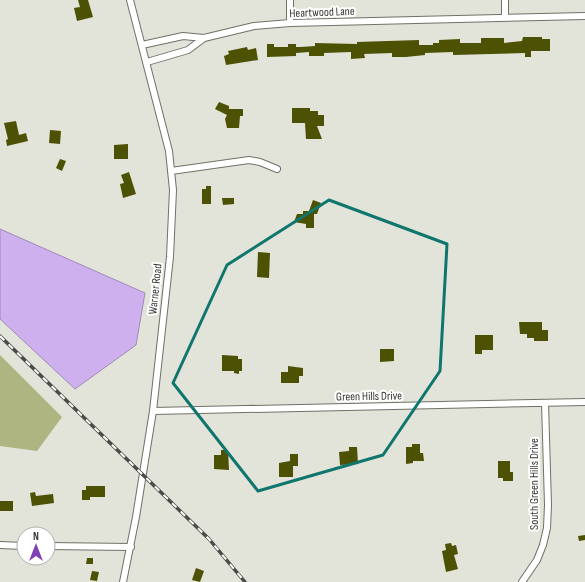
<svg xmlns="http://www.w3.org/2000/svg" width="585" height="582" font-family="'Sofia Sans Condensed',sans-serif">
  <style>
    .green { fill: #afb580 }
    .water { fill: #ceb0ee; stroke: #a08bb5 }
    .building { fill: #4d5103 }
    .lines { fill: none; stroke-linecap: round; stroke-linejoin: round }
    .minor-casing { stroke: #707169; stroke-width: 8 }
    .minor { stroke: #fff; stroke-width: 6 }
    .rail-casing { stroke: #4b4b47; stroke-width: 3.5 }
    .rail { stroke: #fff; stroke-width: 2; stroke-dasharray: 6; stroke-linecap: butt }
    .marked { fill: none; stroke: #0f766e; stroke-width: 3; stroke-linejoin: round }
    .labels { text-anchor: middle; stroke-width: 4; stroke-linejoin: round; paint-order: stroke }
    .street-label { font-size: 12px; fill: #353531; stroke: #fff }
  </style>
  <rect width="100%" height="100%" fill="#e2e3d9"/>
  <!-- green -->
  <path class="green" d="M 0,355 L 62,417 L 37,451 L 0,446 Z"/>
  <!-- water -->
  <path class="water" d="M 0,229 L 145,293 L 136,345 L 75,389 L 0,319 Z"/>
  <!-- building -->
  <path class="building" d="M 78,0 L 88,0 L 93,17 L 77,21 L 74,8 L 80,7 Z
    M 523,37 L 542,37 L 542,39 L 550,39 L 550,51 L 531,51 L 531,57 L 525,57 L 525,53 L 453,55 L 453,52 L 425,53 L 425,55 L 406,57 L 392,57 L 392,53 L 364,54 L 365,58 L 351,59 L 351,52 L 324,53 L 324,56 L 309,56 L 309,52 L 296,53 L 296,56 L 267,57 L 267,44 L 274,44 L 274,47 L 288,47 L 288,44 L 296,44 L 296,47 L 301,47 L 315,46 L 315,43 L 357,44 L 357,42 L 419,40 L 419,45 L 433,45 L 433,43 L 439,43 L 439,40 L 460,39 L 460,43 L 481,43 L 481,38 L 504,38 L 504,43 L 522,41 Z
    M 247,47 L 248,50 L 256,48 L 258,60 L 226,65 L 224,56 L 229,54 L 228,51 Z
    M 219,102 L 229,106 L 229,109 L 243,109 L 243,116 L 240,116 L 239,128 L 227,128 L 225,119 L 227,115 L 215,109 Z
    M 292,108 L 310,108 L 310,111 L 318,111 L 318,115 L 324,115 L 324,126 L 317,126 L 322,139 L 306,139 L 305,123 L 292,123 Z
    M 16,121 L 19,135 L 26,133 L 28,141 L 7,146 L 6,140 L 8,139 L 4,123 Z
    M 50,130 L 61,131 L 60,144 L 49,143 Z
    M 128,144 L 128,159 L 114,159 L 114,145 Z
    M 60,159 L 66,161 L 62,171 L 56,168 Z
    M 129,172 L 136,194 L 123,198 L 120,184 L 124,183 L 121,175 Z
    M 206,186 L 211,186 L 211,204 L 202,204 L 202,189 L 206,189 Z
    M 222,198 L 234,198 L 234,204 L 223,205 Z
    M 313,200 L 321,203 L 317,214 L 314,214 L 314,228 L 306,228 L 306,224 L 294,222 L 297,214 L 303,214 L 303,211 L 309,211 Z
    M 258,252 L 270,253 L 269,278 L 257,277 Z
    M 519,322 L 542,322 L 542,330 L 548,330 L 548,341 L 534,341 L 534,338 L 527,338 L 527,334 L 520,334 Z
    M 475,335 L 493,335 L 493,350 L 482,350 L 482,354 L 475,354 Z
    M 380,349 L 394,349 L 394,361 L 380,362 Z
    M 222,355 L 238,356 L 238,359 L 242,359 L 242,371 L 239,371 L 239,374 L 234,373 L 234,371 L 222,371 Z
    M 288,366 L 303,368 L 303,376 L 299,376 L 299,383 L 281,383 L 281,372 L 288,372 Z
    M 412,444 L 420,444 L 420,453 L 423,453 L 424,461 L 413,461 L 413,463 L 406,464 L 406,447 L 412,447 Z
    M 349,447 L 357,447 L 358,464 L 340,465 L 339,452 L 349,451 Z
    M 221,450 L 228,450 L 229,470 L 214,469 L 214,455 L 221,455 Z
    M 290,454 L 298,454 L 298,466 L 293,466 L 293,477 L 279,477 L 279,463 L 290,461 Z
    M 498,461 L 510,461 L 510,472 L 513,472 L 513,481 L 503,481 L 503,478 L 498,478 Z
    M 86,486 L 105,486 L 105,497 L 90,497 L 90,500 L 82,500 L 82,490 L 86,490 Z
    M 35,492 L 36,496 L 53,494 L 54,503 L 32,506 L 30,493 Z
    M 0,501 L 13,501 L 13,511 L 0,511 Z
    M 585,535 L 585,540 L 579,541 L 578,536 Z
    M 451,543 L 452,546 L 456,545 L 458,554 L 454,555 L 458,569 L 446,572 L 442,551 L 446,550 L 445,544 Z
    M 87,558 L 93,558 L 93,564 L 86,564 Z
    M 196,568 L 204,571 L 200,582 L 192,580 Z
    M 92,571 L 99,572 L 97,581 L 90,580 Z"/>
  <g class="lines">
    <defs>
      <path id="minor" d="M 505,0 L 505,18
        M 290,23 L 290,0
        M 142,45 L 183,36 L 204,38 L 254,26 L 290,23 L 585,16
        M 147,62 L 188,50 L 204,38
        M 171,171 L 249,160 L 260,162 L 277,169
        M 153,411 L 585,402
        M 0,545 L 24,546
        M 48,546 L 131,547
        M 123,582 L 136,517 L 153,411 L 170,257 L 173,190 L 169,151 L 130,0
        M 522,582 L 537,560 L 543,545 L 547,528 L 548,505 L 545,403"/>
    </defs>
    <!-- minor casing -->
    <use href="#minor" class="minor-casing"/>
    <!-- minor -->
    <use href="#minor" class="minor"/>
    <defs>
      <path id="rail" d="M 0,336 L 209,539 L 245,582"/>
    </defs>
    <!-- rail casing -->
    <use href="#rail" class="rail-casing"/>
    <!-- rail -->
    <use href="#rail" class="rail"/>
  </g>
  <!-- marked area -->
  <path class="marked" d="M 329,200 L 447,244 L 440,371 L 383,455 L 258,491 L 173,383 L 227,265 Z"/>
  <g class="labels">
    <!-- street labels -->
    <g class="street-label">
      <text transform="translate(322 12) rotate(-2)" y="4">Heartwood Lane</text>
      <text transform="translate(155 289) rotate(-84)" y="4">Warner Road</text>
      <text transform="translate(369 396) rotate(-1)" y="4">Green Hills Drive</text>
      <text transform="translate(534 484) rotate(-90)" y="4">South Green Hills Drive</text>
    </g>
  </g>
  <!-- north arrow -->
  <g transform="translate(36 546)"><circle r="19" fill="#ffffff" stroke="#aeaead"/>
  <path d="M0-3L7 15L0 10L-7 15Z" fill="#8140b5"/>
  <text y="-6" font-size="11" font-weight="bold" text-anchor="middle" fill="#353531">N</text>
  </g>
</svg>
